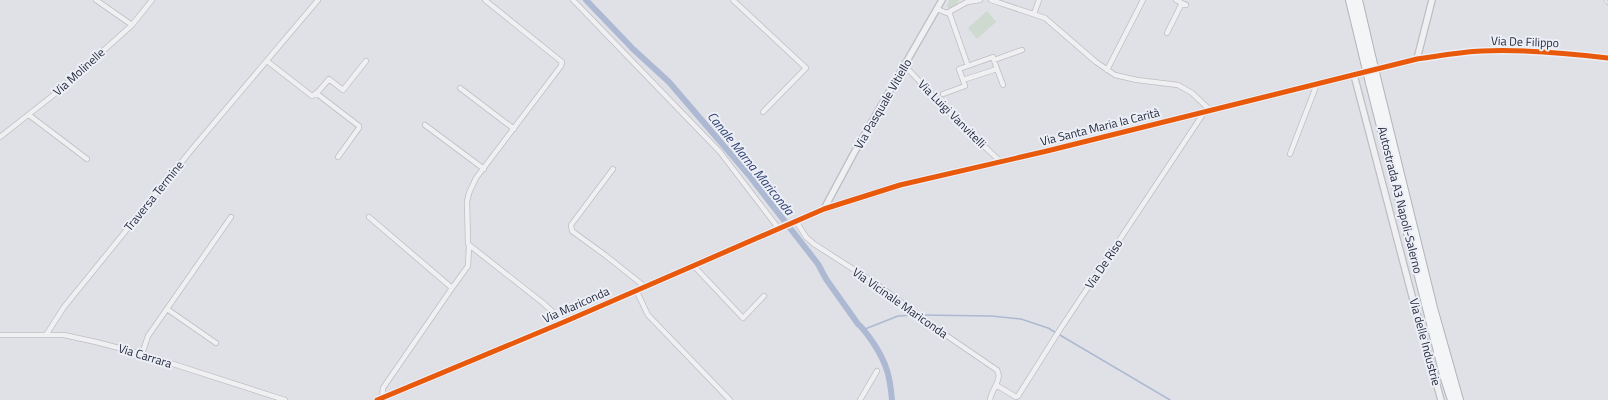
<svg xmlns="http://www.w3.org/2000/svg" width="1608" height="400" font-family="'Titillium Web',sans-serif">
  <style>
    .green { fill: #ced9d0 }
    .lines { fill: none; stroke-linecap: round; stroke-linejoin: round }
    .stream { stroke: #adb8d2; stroke-width: 1.5 }
    .canal { stroke: #adb8d2; stroke-width: 6 }
    .minor-casing { stroke: #bdbec4; stroke-width: 6 }
    .tertiary-casing { stroke: #bdbec4; stroke-width: 8 }
    .motorway-casing { stroke: #b2b4bb; stroke-width: 10 }
    .minor { stroke: #f0f0f2; stroke-width: 4.5 }
    .tertiary { stroke: #f0f0f2; stroke-width: 5.5 }
    .motorway { stroke: #f4f5f6; stroke-width: 8 }
    .rail-casing { stroke: #c9cacd; stroke-width: 3 }
    .rail { stroke: #edeff6; stroke-width: 1.5; stroke-dasharray: 4.5; stroke-linecap: butt }
    .motorway-bridge-casing { stroke: #b2b4bb; stroke-width: 10; stroke-linecap: butt }
    .motorway-bridge { stroke: #f4f5f6; stroke-width: 8 }
    .cycleway-casing { stroke: #edeff6; stroke-width: 8 }
    .cycleway { stroke: #e8590c; stroke-width: 5 }
    .labels { text-anchor: middle; stroke-width: 4; stroke-linejoin: round; paint-order: stroke }
    .street-label { font-size: 12px; fill: #262b40; stroke: #edeff6 }
    .water-label { font-size: 13px; font-style: italic; fill: #2f4175; stroke: #edeff6 }
  </style>
  <rect width="100%" height="100%" fill="#e0e1e6"/>
  <!-- green -->
  <path class="green" d="M 949,0 L 959,0 L 956,6 L 949,9 L 947,6 Z
    M 987,11 L 996,22 L 977,39 L 968,28 Z"/>
  <g class="lines">
    <!-- stream -->
    <path class="stream" d="M 921,315 L 991,316 L 1021,319 L 1048,328 L 1170,400
      M 865,329 L 898,316 L 915,315"/>
    <!-- canal -->
    <path class="canal" d="M 586,0 L 633,49 L 669,82 L 748,174 L 818,264 L 826,279 L 858,324 C 865,330 869,337 874,344 C 887,364 890,377 892,400"/>
    <defs>
      <path id="minor" d="M 96,0 L 132,25
        M 485,0 L 562,62 L 561,66 L 476,178 L 469,193 L 467,202 L 468,244 L 543,303 L 564,322
        M 573,0 L 720,152 L 779,229
        M 733,0 L 806,68 L 763,112
        M 991,0 L 1045,18 L 1096,62 L 1115,75 L 1137,80 L 1178,85 L 1192,93 L 1210,110
        M 1176,0 L 1186,5
        M 937,9 L 947,13 L 967,2 L 980,0
        M 949,12 L 968,66
        M 1034,14 L 1039,0
        M 1167,33 L 1182,3
        M 993,57 L 997,69 L 963,80 L 959,69 Z
        M 1417,59 C 1439,56 1460,52 1482,51 C 1524,49 1566,53 1608,58
        M 994,60 L 1022,50
        M 267,61 L 312,96 L 317,93 L 329,79 L 343,90 L 366,61
        M 905,66 L 958,122 L 1000,161
        M 997,69 L 1003,85
        M 1107,70 L 1143,0
        M 460,88 L 514,129
        M 316,93 L 359,126 L 359,128 L 338,157
        M 943,94 L 965,86 L 963,80
        M 29,115 L 87,159
        M 425,125 L 484,169
        M 0,137 L 56,93 L 132,25 L 152,0
        M 1290,154 L 1317,84
        M 613,169 L 571,225 L 572,231 L 605,255 L 644,286
        M 369,217 L 452,288 L 383,388 L 382,398
        M 796,221 L 806,237 L 814,244 L 878,285 L 937,329 L 997,370 C 1003,379 991,390 990,400
        M 693,265 L 743,318 L 764,296
        M 452,288 L 468,266 L 469,246
        M 636,290 L 648,315 L 730,400
        M 167,309 L 216,343
        M 0,335 L 64,335 L 96,342 L 142,354 L 285,400
        M 46,335 L 64,307 L 193,148 L 318,0
        M 142,354 L 148,336 L 231,217
        M 996,385 L 1016,397 L 1018,396 L 1059,331 L 1205,111
        M 860,400 L 877,371"/>
      <path id="tertiary" d="M 1354,75 L 1412,296 L 1441,400
        M 824,209 L 854,153 L 942,0
        M 377,400 L 564,322 L 824,209 L 900,185 L 1047,151 L 1417,59 L 1432,0"/>
      <path id="motorway" d="M 1350,0 L 1365,62
        M 1358,0 L 1372,60
        M 1377,81 L 1433,308 L 1459,400
        M 1370,83 L 1444,375 L 1452,400"/>
    </defs>
    <!-- minor casing -->
    <use href="#minor" class="minor-casing"/>
    <!-- tertiary casing -->
    <use href="#tertiary" class="tertiary-casing"/>
    <!-- motorway casing -->
    <use href="#motorway" class="motorway-casing"/>
    <!-- minor -->
    <use href="#minor" class="minor"/>
    <!-- tertiary -->
    <use href="#tertiary" class="tertiary"/>
    <!-- motorway -->
    <use href="#motorway" class="motorway"/>
    <defs>
      <path id="rail" d="M 1605,0 L 1608,4"/>
    </defs>
    <!-- rail casing -->
    <use href="#rail" class="rail-casing"/>
    <!-- rail -->
    <use href="#rail" class="rail"/>
    <defs>
      <path id="motorway-bridge" d="M 1372,60 L 1377,81
        M 1365,62 L 1370,83"/>
    </defs>
    <!-- motorway-bridge casing -->
    <use href="#motorway-bridge" class="motorway-bridge-casing"/>
    <!-- motorway-bridge -->
    <use href="#motorway-bridge" class="motorway-bridge"/>
    <defs>
      <path id="cycleway" d="M 377,400 L 564,322 L 824,209 L 900,185 L 1047,151 L 1417,59 C 1439,56 1460,52 1482,51 C 1524,49 1566,53 1608,58"/>
    </defs>
    <!-- cycleway casing -->
    <use href="#cycleway" class="cycleway-casing"/>
    <!-- cycleway -->
    <use href="#cycleway" class="cycleway"/>
  </g>
  <g class="labels">
    <!-- street labels -->
    <g class="street-label">
      <text transform="translate(1525 42) rotate(2)" y="4">Via De Filippo</text>
      <text transform="translate(79 72) rotate(-42)" y="4">Via Molinelle</text>
      <text transform="translate(883 104) rotate(-60)" y="4">Via Pasquale Vitiello</text>
      <text transform="translate(952 114) rotate(45)" y="4">Via Luigi Vanvitelli</text>
      <text transform="translate(1100 127) rotate(-14)" y="4">Via Santa Maria la Carità</text>
      <text transform="translate(154 196) rotate(-51)" y="4">Traversa Termine</text>
      <text transform="translate(1400 200) rotate(76)" y="4">Autostrada A3 Napoli-Salerno</text>
      <text transform="translate(1104 264) rotate(-56)" y="4">Via De Riso</text>
      <text transform="translate(900 303) rotate(35)" y="4">Via Vicinale Mariconda</text>
      <text transform="translate(576 305) rotate(-24)" y="4">Via Mariconda</text>
      <text transform="translate(1425 342) rotate(75)" y="4">Via delle Industrie</text>
      <text transform="translate(145 356) rotate(17)" y="4">Via Carrara</text>
    </g>
    <!-- water labels -->
    <g class="water-label">
      <text transform="translate(751 163) rotate(51)" y="5">Canale Marna Mariconda</text>
    </g>
  </g>
</svg>
